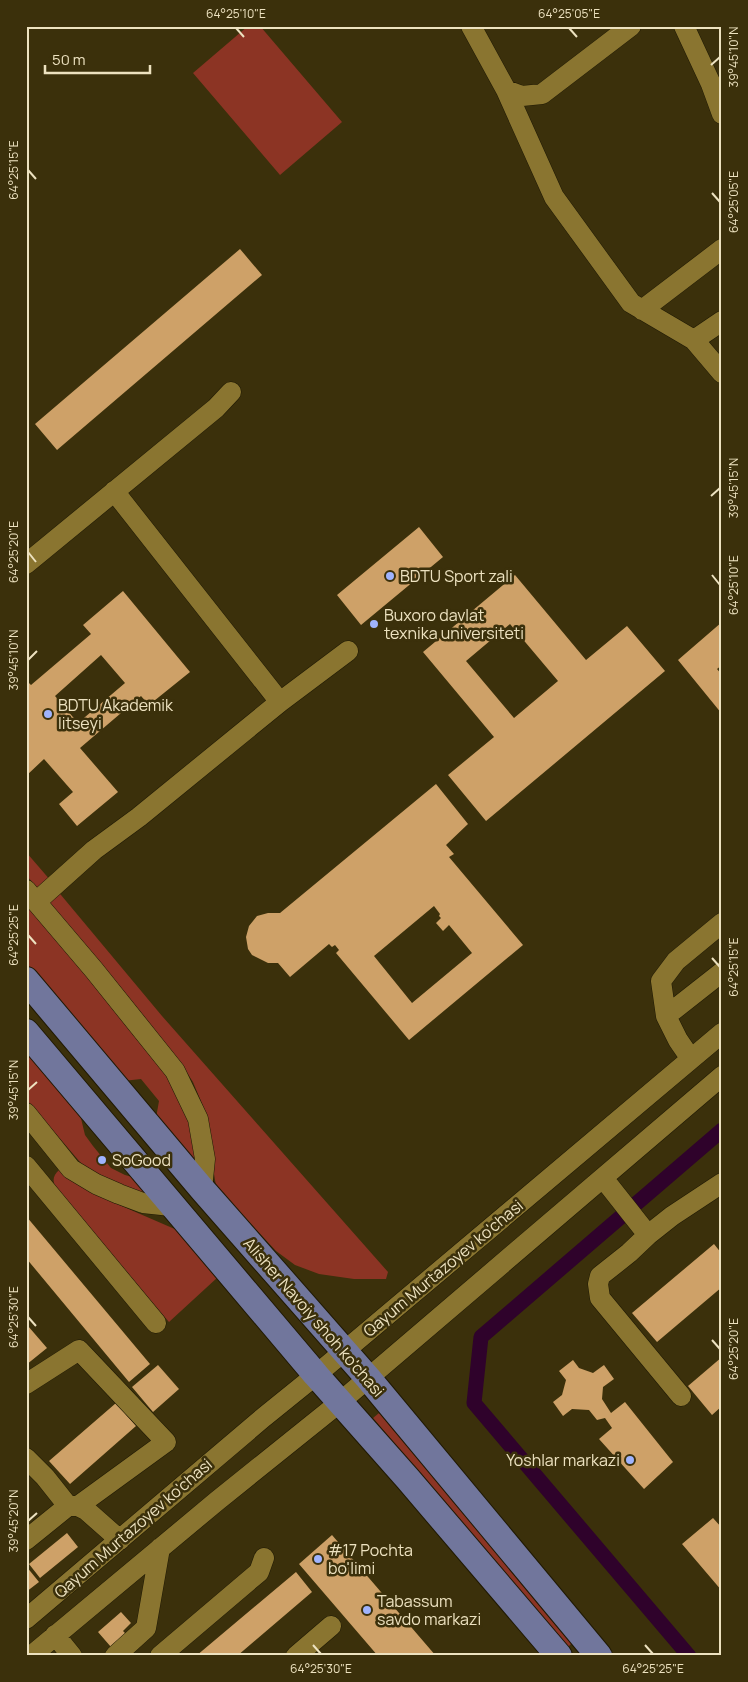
<svg xmlns="http://www.w3.org/2000/svg" width="748" height="1682" font-family="Manrope,sans-serif">
  <style>
    .green { fill: #8c3424 }
    .lines { fill: none; stroke-linecap: round; stroke-linejoin: round }
    .canal { stroke: #2f022b; stroke-width: 15 }
    .building { fill: #cea168; fill-rule: evenodd }
    .minor-casing { stroke: #1f1904; stroke-width: 21 }
    .major-casing { stroke: #1f1904; stroke-width: 28 }
    .minor { stroke: #8a7530; stroke-width: 20 }
    .major { stroke: #71769c; stroke-width: 26 }
    .ticks { fill: none; stroke: #ede2c0; stroke-width: 2 }
    .poi-dot { fill: #9fb3fd; stroke: #3b300b; stroke-width: 2 }
    .labels { text-anchor: middle; stroke-width: 5; stroke-linejoin: round; paint-order: stroke }
    .poi-label { font-size: 16px; fill: #ede2c0; stroke: #3b300b; text-anchor: start }
    .street-label { font-size: 16px; fill: #ede2c0; stroke: #3b300b }
    .neatline { fill: none; stroke: #ede2c0; stroke-width: 2 }
    .ticks-label { font-size: 12px; text-anchor: middle; fill: #ede2c0 }
  </style>
  <rect width="100%" height="100%" fill="#3b300b"/>
  <!-- green -->
  <path class="green" d="M 248,26 L 260,26 L 342,122 L 280,175 L 193,73 Z
    M 26,852 L 51,881 L 40,891 L 26,875 Z
    M 56,889 L 162,1016 L 388,1272 L 386,1279 L 354,1279 L 319,1274 L 295,1265 L 276,1251 L 216,1186 L 203,1106 L 193,1082 L 182,1065 L 42,900 Z
    M 26,903 L 174,1081 L 187,1111 L 199,1167 L 156,1118 L 159,1101 L 141,1079 L 123,1081 L 26,964 Z
    M 26,1044 L 78,1106 L 85,1135 L 93,1146 L 111,1168 L 125,1175 L 136,1178 L 154,1199 L 86,1169 L 26,1099 Z
    M 59,1170 L 94,1194 L 177,1230 L 218,1277 L 169,1322 L 56,1188 C 52,1180 53,1176 59,1170 Z
    M 379,1413 L 574,1641 L 568,1647 L 373,1418 Z"/>
  <g class="lines">
    <!-- canal -->
    <path class="canal" d="M 689,1656 L 474,1403 L 481,1337 L 722,1130"/>
  </g>
  <!-- building -->
  <path class="building" d="M 240,249 L 262,275 L 57,450 L 35,424 Z
    M 419,527 L 443,557 L 361,625 L 337,595 Z
    M 515,575 L 586,660 L 627,626 L 665,671 L 486,821 L 448,775 L 494,737 L 423,652 ZM 510,624 L 558,681 L 514,718 L 466,661 Z
    M 123,591 L 190,672 L 149,705 L 141,696 L 80,748 L 118,792 L 77,826 L 59,804 L 73,792 L 44,759 L 26,776 L 26,680 L 31,685 L 91,634 L 83,625 ZM 101,655 L 125,683 L 78,723 L 55,696 Z
    M 722,622 L 722,665 L 717,669 L 722,675 L 722,714 L 678,660 Z
    M 436,784 L 468,824 L 446,845 L 454,854 L 449,857 L 523,945 L 409,1040 L 336,953 L 339,950 L 335,945 L 332,947 L 329,944 L 290,977 L 278,963 L 268,963 L 252,955 L 248,949 L 246,937 L 249,926 L 257,916 L 268,913 L 280,913 ZM 434,906 L 440,914 L 439,916 L 441,918 L 436,923 L 443,931 L 449,925 L 472,953 L 412,1003 L 374,956 Z
    M 26,1216 L 150,1364 L 129,1382 L 26,1258 Z
    M 714,1244 L 722,1254 L 722,1287 L 657,1342 L 632,1313 Z
    M 28,1326 L 47,1348 L 26,1365 L 26,1328 Z
    M 722,1357 L 722,1406 L 712,1415 L 688,1386 Z
    M 573,1360 L 579,1368 L 593,1373 L 604,1365 L 614,1379 L 603,1387 L 602,1399 L 611,1413 L 625,1402 L 673,1462 L 644,1489 L 599,1439 L 612,1428 L 605,1418 L 597,1420 L 589,1410 L 572,1409 L 563,1416 L 553,1402 L 562,1395 L 566,1380 L 559,1371 Z
    M 158,1365 L 179,1389 L 153,1412 L 132,1387 Z
    M 116,1403 L 136,1426 L 70,1484 L 49,1461 Z
    M 713,1518 L 722,1528 L 722,1591 L 682,1544 Z
    M 67,1533 L 78,1547 L 40,1578 L 29,1564 Z
    M 332,1535 L 436,1656 L 378,1656 L 299,1564 Z
    M 26,1566 L 39,1582 L 26,1592 Z
    M 296,1572 L 312,1592 L 237,1656 L 196,1656 Z
    M 121,1612 L 131,1623 L 123,1631 L 126,1634 L 111,1647 L 98,1632 Z"/>
  <g class="lines">
    <defs>
      <path id="minor" d="M 471,26 L 506,90 L 522,96 L 542,94 L 631,26
        M 684,26 L 711,84 L 722,114
        M 506,90 L 554,197 L 631,303 L 694,340 L 722,373
        M 642,310 L 722,249
        M 694,340 L 722,321
        M 114,491 L 280,702
        M 26,564 L 216,408 L 231,392
        M 26,890 L 94,970 L 175,1071 L 198,1119 L 205,1159 L 202,1189
        M 36,902 L 94,850 L 139,817 L 280,702 L 348,651
        M 666,1016 L 722,972
        M 691,1059 L 678,1040 L 666,1016 L 661,981 L 676,961 L 722,923
        M 26,1113 L 71,1169 L 96,1184 L 119,1194 L 143,1203 L 171,1206
        M 26,1166 L 156,1323
        M 603,1178 L 648,1235 L 629,1253 L 600,1276 L 598,1284 L 600,1298 L 681,1396
        M 648,1235 L 672,1216 L 722,1183
        M 26,1384 L 79,1350 L 166,1442 L 78,1506
        M 26,1458 L 45,1477 L 68,1506
        M 26,1540 L 68,1506 L 78,1506 L 86,1510 L 120,1540
        M 26,1619 L 264,1417 L 316,1375 L 722,1033
        M 55,1635 L 72,1656
        M 31,1656 L 217,1501 L 339,1403 L 722,1076
        M 115,1656 L 146,1628 L 160,1548
        M 160,1656 L 259,1572 L 264,1558
        M 296,1656 L 331,1626"/>
      <path id="major" d="M 26,980 L 202,1189 L 368,1378 L 599,1656
        M 26,1032 L 316,1375 L 408,1479 L 559,1656"/>
    </defs>
    <!-- minor casing -->
    <use href="#minor" class="minor-casing"/>
    <!-- major casing -->
    <use href="#major" class="major-casing"/>
    <!-- minor -->
    <use href="#minor" class="minor"/>
    <!-- major -->
    <use href="#major" class="major"/>
  </g>
  <!-- ticks -->
  <path class="ticks" d="M 236,28 L 244,37M 569,28 L 577,37M 711,65 L 720,57M 28,170 L 36,179M 712,193 L 720,202M 711,496 L 720,488M 28,552 L 36,562M 712,575 L 720,585M 28,660 L 37,651M 28,935 L 36,944M 712,958 L 720,967M 28,1090 L 37,1082M 28,1317 L 36,1326M 712,1340 L 720,1349M 28,1521 L 37,1513M 313,1645 L 321,1654M 645,1645 L 653,1654"/>
  <!-- markers -->
  <g class="poi-dot">
    <circle cx="390" cy="576" r="5"/>
    <circle cx="374" cy="624" r="5"/>
    <circle cx="48" cy="714" r="5"/>
    <circle cx="102" cy="1160" r="5"/>
    <circle cx="630" cy="1460" r="5"/>
    <circle cx="318" cy="1559" r="5"/>
    <circle cx="367" cy="1610" r="5"/>
  </g>
  <g class="labels">
    <!-- poi labels -->
    <g class="poi-label">
      <text x="400" y="582">BDTU Sport zali</text>
      <text x="384" y="621">Buxoro davlat<tspan x="384" dy="18">texnika universiteti</tspan></text>
      <text x="58" y="711">BDTU Akademik<tspan x="58" dy="18">litseyi</tspan></text>
      <text x="112" y="1166">SoGood</text>
      <text x="620" y="1466" text-anchor="end">Yoshlar markazi</text>
      <text x="328" y="1556">#17 Pochta<tspan x="328" dy="18">bo'limi</tspan></text>
      <text x="377" y="1607">Tabassum<tspan x="377" dy="18">savdo markazi</tspan></text>
    </g>
    <!-- street labels -->
    <g class="street-label">
      <text transform="translate(443 1268) rotate(-40)" y="6">Qayum Murtazoyev ko'chasi</text>
      <text transform="translate(314 1317) rotate(49)" y="6">Alisher Navoiy shoh ko'chasi</text>
      <text transform="translate(133 1528) rotate(-41)" y="6">Qayum Murtazoyev ko'chasi</text>
    </g>
  </g>
  <!-- border -->
  <rect width="748" height="1682" fill="none" stroke="#3b300b" stroke-width="55"/>
  <!-- scale -->
  <path d="M45 65v8h105v-8" fill="none" stroke="#ede2c0" stroke-width="2.5"/>
  <text x="52" y="65" font-size="15" fill="#ede2c0" stroke="#3b300b" stroke-width="4" paint-order="stroke">50 m</text>
  <rect x="28" y="28" width="692" height="1626" class="neatline"/>
  <g class="ticks-label">
    <text x="236" y="18">64°25'10"E</text>
    <text x="569" y="18">64°25'05"E</text>
    <text transform="translate(734 57) rotate(-90)" y="4">39°45'10"N</text>
    <text transform="translate(14 170) rotate(-90)" y="4">64°25'15"E</text>
    <text transform="translate(734 202) rotate(-90)" y="4">64°25'05"E</text>
    <text transform="translate(734 488) rotate(-90)" y="4">39°45'15"N</text>
    <text transform="translate(14 552) rotate(-90)" y="4">64°25'20"E</text>
    <text transform="translate(734 585) rotate(-90)" y="4">64°25'10"E</text>
    <text transform="translate(14 660) rotate(-90)" y="4">39°45'10"N</text>
    <text transform="translate(14 935) rotate(-90)" y="4">64°25'25"E</text>
    <text transform="translate(734 967) rotate(-90)" y="4">64°25'15"E</text>
    <text transform="translate(14 1090) rotate(-90)" y="4">39°45'15"N</text>
    <text transform="translate(14 1317) rotate(-90)" y="4">64°25'30"E</text>
    <text transform="translate(734 1349) rotate(-90)" y="4">64°25'20"E</text>
    <text transform="translate(14 1521) rotate(-90)" y="4">39°45'20"N</text>
    <text x="321" y="1673">64°25'30"E</text>
    <text x="653" y="1673">64°25'25"E</text>
  </g>
</svg>
